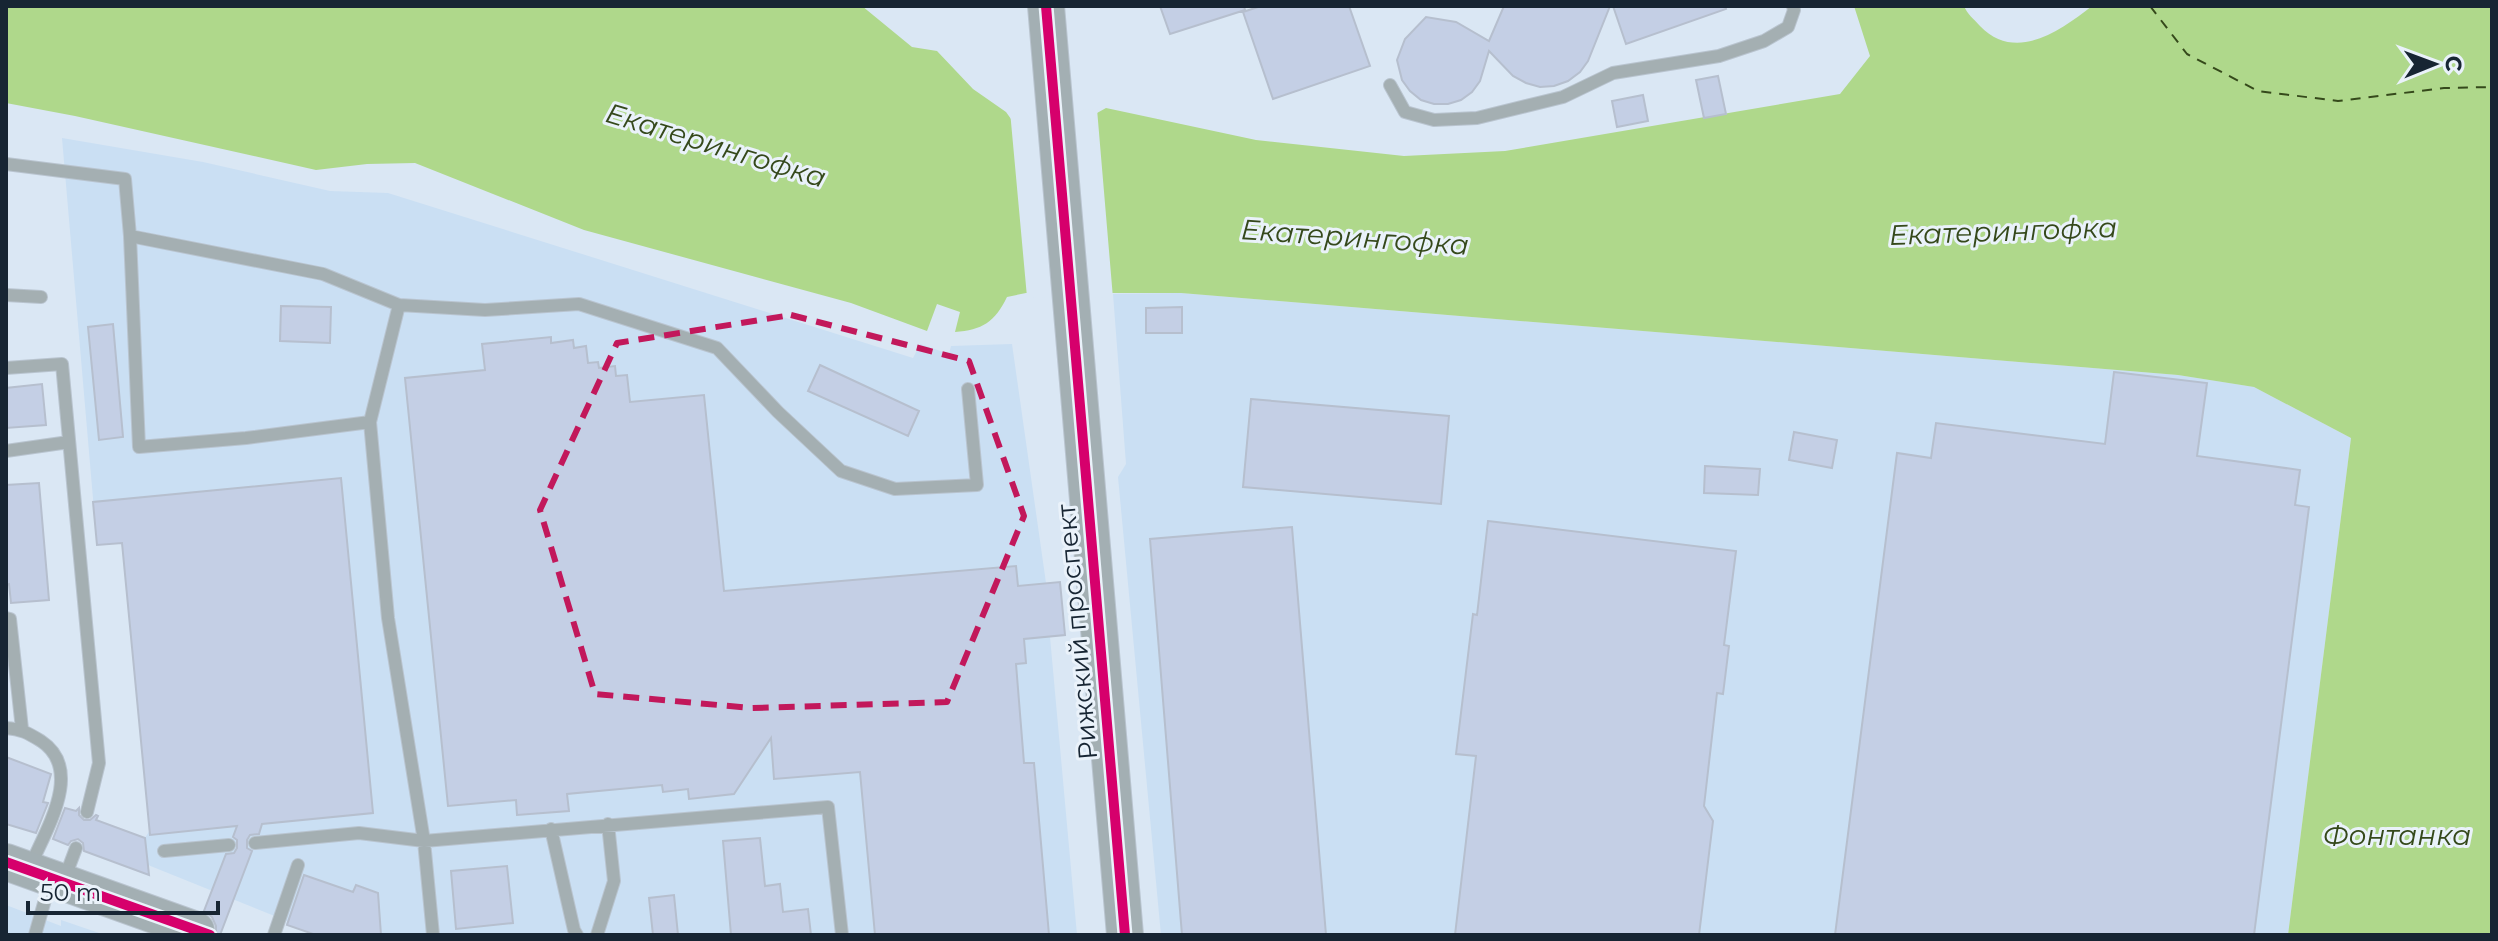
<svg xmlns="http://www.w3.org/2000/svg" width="2498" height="941" font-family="Montserrat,sans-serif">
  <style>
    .built { fill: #cadff3 }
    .water { fill: #afd88b }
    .pier { fill: #dae7f4 }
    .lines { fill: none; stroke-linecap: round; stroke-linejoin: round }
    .ferry { stroke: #35491b; stroke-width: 2; stroke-dasharray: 10 8; stroke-linecap: butt }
    .building { fill: #c4cfe5; stroke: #b6bfce; stroke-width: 2 }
    .lane-casing { stroke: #b9c4cf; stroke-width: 14 }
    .secondary-casing { stroke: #b9c4cf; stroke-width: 38 }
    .lane { stroke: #a4afb2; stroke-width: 12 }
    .secondary { stroke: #a3afb3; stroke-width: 36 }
    .cycleway-casing { stroke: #eaf2fa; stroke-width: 15 }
    .cycleway { stroke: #d6006c; stroke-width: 10 }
    .marked { fill: none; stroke: #c2185b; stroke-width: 6; stroke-dasharray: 16 10; stroke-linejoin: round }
    .labels { text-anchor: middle; stroke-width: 6; stroke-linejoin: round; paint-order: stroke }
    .street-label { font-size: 26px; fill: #172533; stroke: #eaf2fa }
    .water-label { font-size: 28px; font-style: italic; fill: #35491b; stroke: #eaf2fa }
  </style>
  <rect width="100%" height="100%" fill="#dae7f4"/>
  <!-- built -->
  <path class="built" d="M 62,138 L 203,162 L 330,191 L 388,193 L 913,358 L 920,344 L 949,354 L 951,346 L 1012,344 L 1046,583 L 1060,582 L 1065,635 L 1050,637 L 1077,935 L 316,935 L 286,924 L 287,921 L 148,865 L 145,838 L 150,830 L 122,543 L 97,545 Z
    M 1181,293 L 2178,375 L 2254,387 L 2351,438 L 2288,935 L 1161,935 L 1118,477 L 1126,464 L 1113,294 Z
    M 6,905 L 61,926 L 61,920 L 105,935 L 6,935 Z"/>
  <!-- water -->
  <path class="water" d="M 6,6 L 862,6 L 912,47 L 937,51 L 973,89 L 1006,112 L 1011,119 L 1097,113 L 1106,108 L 1256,140 L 1404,156 L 1505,151 L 1840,94 L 1870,56 L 1854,6 L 1964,6 C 1967,14 1974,19 1980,26 C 2016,63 2060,31 2092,6 L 2492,6 L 2492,935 L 2288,935 L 2351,438 L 2254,387 L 2178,375 L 1181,293 L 1026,293 L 1007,297 C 995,322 982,330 955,332 L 960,312 L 937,304 L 927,331 L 851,303 L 584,230 L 415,163 L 367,164 L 316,170 L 75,116 L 6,103 Z"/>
  <!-- pier -->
  <path class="pier" d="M 1097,109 L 1113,298 L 1027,297 L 1010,111 L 1013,115 Z"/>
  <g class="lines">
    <!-- ferry -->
    <path class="ferry" d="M 2150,6 L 2187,54 L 2258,91 L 2338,101 L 2444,88 L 2492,87"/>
  </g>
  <!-- building -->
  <path class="building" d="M 1160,6 L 1244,6 L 1245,10 L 1170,34 Z
    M 1261,6 L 1349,6 L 1370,66 L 1273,99 L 1243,12 Z
    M 1504,6 L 1610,6 L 1588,61 L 1580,72 L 1568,81 L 1554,86 L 1540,87 L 1526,83 L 1513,76 L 1489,51 L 1480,81 L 1472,92 L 1461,100 L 1448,104 L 1434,104 L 1421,100 L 1410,91 L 1402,80 L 1397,60 L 1405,39 L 1426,17 L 1456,22 L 1489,41 Z
    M 1613,6 L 1725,6 L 1726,9 L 1626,44 Z
    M 1718,76 L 1726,114 L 1704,118 L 1696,80 Z
    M 1643,95 L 1648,121 L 1617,127 L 1612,101 Z
    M 281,306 L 331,307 L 330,343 L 280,341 Z
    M 1182,307 L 1182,333 L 1146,333 L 1146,308 Z
    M 113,324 L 123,437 L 99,440 L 88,327 Z
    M 551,337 L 551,343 L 573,340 L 574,348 L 586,346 L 588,363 L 598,362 L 599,368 L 615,366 L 616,376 L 627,375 L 630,402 L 704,395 L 724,591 L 1016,566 L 1018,586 L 1060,582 L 1065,635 L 1024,639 L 1026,663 L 1016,664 L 1024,763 L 1034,763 L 1049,935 L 875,935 L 860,772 L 774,779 L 771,738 L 734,794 L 689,799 L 688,789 L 663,792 L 662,785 L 567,794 L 569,811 L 517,815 L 516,800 L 448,806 L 405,378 L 485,370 L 482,344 Z
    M 820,365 L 919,411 L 908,436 L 808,391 Z
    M 2114,372 L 2207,383 L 2197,456 L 2300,470 L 2295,505 L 2309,507 L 2254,935 L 1835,935 L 1897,453 L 1931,458 L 1936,423 L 2105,444 Z
    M 42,384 L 46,425 L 6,428 L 6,388 Z
    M 1251,399 L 1449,416 L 1441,504 L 1243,487 Z
    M 1794,432 L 1837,440 L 1832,468 L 1789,460 Z
    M 1705,466 L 1760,469 L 1758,495 L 1704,493 Z
    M 341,478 L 373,813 L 262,824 L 259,834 L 250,835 L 247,840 L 247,848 L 252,851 L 220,935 L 216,935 L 216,926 L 212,917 L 204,911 L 226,854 L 234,853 L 237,848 L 237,840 L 233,837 L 237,826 L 150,835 L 122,543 L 97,545 L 93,502 Z
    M 39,483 L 49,600 L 11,603 L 9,584 L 6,585 L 6,485 Z
    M 1488,521 L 1736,551 L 1724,645 L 1729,646 L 1723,694 L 1717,693 L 1704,806 L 1713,821 L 1699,935 L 1455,935 L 1476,756 L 1456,754 L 1473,614 L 1477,615 Z
    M 1292,527 L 1326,935 L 1182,935 L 1150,539 Z
    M 6,757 L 51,774 L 43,802 L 48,803 L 36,833 L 6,824 Z
    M 65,808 L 76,811 L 79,808 L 79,815 L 84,820 L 90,820 L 96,815 L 98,816 L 96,820 L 145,838 L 149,875 L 84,851 L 83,843 L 78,839 L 71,841 L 68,845 L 53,839 Z
    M 760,838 L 765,886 L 780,884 L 783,912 L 808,909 L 811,935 L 731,935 L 723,841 Z
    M 507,866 L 513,923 L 456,929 L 451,871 Z
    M 304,875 L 353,892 L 356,885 L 378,893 L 381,935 L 316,935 L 287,925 Z
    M 674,895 L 678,935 L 653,935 L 649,898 Z"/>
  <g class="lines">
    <defs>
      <path id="lane" d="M 1390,85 L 1405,112 L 1434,120 L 1477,118 L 1563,97 L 1613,73 L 1719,56 L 1764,41 L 1788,27 L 1794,10 L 1793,6
        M 6,164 L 125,179 L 130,236 L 139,447 L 246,438 L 370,422
        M 130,236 L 323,274 L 399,305
        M 6,295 L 41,297
        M 6,368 L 62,364 L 99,763 L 87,812
        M 6,451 L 69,442
        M 6,618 L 10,619 L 22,729
        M 6,728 C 21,729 28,733 41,741 C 85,770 45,831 30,867
        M 551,829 L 574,930 L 577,935
        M 255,843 L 359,833 L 424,841 L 828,807 L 842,935
        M 164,851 L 229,845
        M 64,880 L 76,848
        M 35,935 L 50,882
        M 274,935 L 298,865
        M 433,935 L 424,841 L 388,618 L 370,422 L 399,305 L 485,310 L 579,304 L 717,348 L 778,412 L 841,471 L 895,489 L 977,485 L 968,389
        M 597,935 L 614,881 L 608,824"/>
      <path id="secondary" d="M 1046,6 L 1125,935
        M 6,862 L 196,930"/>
    </defs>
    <!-- lane casing -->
    <use href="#lane" class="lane-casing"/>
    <!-- secondary casing -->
    <use href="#secondary" class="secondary-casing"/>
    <!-- lane -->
    <use href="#lane" class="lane"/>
    <!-- secondary -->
    <use href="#secondary" class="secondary"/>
    <defs>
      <path id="cycleway" d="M 1046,6 L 1125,935
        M 6,862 L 210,935"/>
    </defs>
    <!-- cycleway casing -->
    <use href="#cycleway" class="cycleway-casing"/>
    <!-- cycleway -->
    <use href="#cycleway" class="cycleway"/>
  </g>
  <!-- marked area -->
  <path class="marked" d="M 791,315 L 969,361 L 1024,516 L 947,702 L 752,708 L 595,694 L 540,510 L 617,343 Z"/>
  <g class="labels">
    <!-- street labels -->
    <g class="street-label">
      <text transform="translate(1077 632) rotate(-95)" y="9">Рижский проспект</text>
    </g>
    <!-- water labels -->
    <g class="water-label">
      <text transform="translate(716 145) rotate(17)" y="10">Екатерингофка</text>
      <text transform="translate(2003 231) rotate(-2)" y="10">Екатерингофка</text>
      <text transform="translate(1355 237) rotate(4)" y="10">Екатерингофка</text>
      <text x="2397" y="845">Фонтанка</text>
    </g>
  </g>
  <!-- border -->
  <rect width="2498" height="941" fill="none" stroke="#172533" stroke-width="16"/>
  <!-- north arrow -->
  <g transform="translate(2434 64) rotate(89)" stroke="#eaf2fa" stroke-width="6" paint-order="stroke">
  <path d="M0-6L14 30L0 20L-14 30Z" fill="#172533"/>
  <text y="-12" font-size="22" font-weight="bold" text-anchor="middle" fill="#172533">С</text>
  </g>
  <!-- scale -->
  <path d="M28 901v12h190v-12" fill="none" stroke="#172533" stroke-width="4"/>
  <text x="40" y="901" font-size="24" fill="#172533" stroke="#eaf2fa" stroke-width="6" paint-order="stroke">50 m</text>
</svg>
